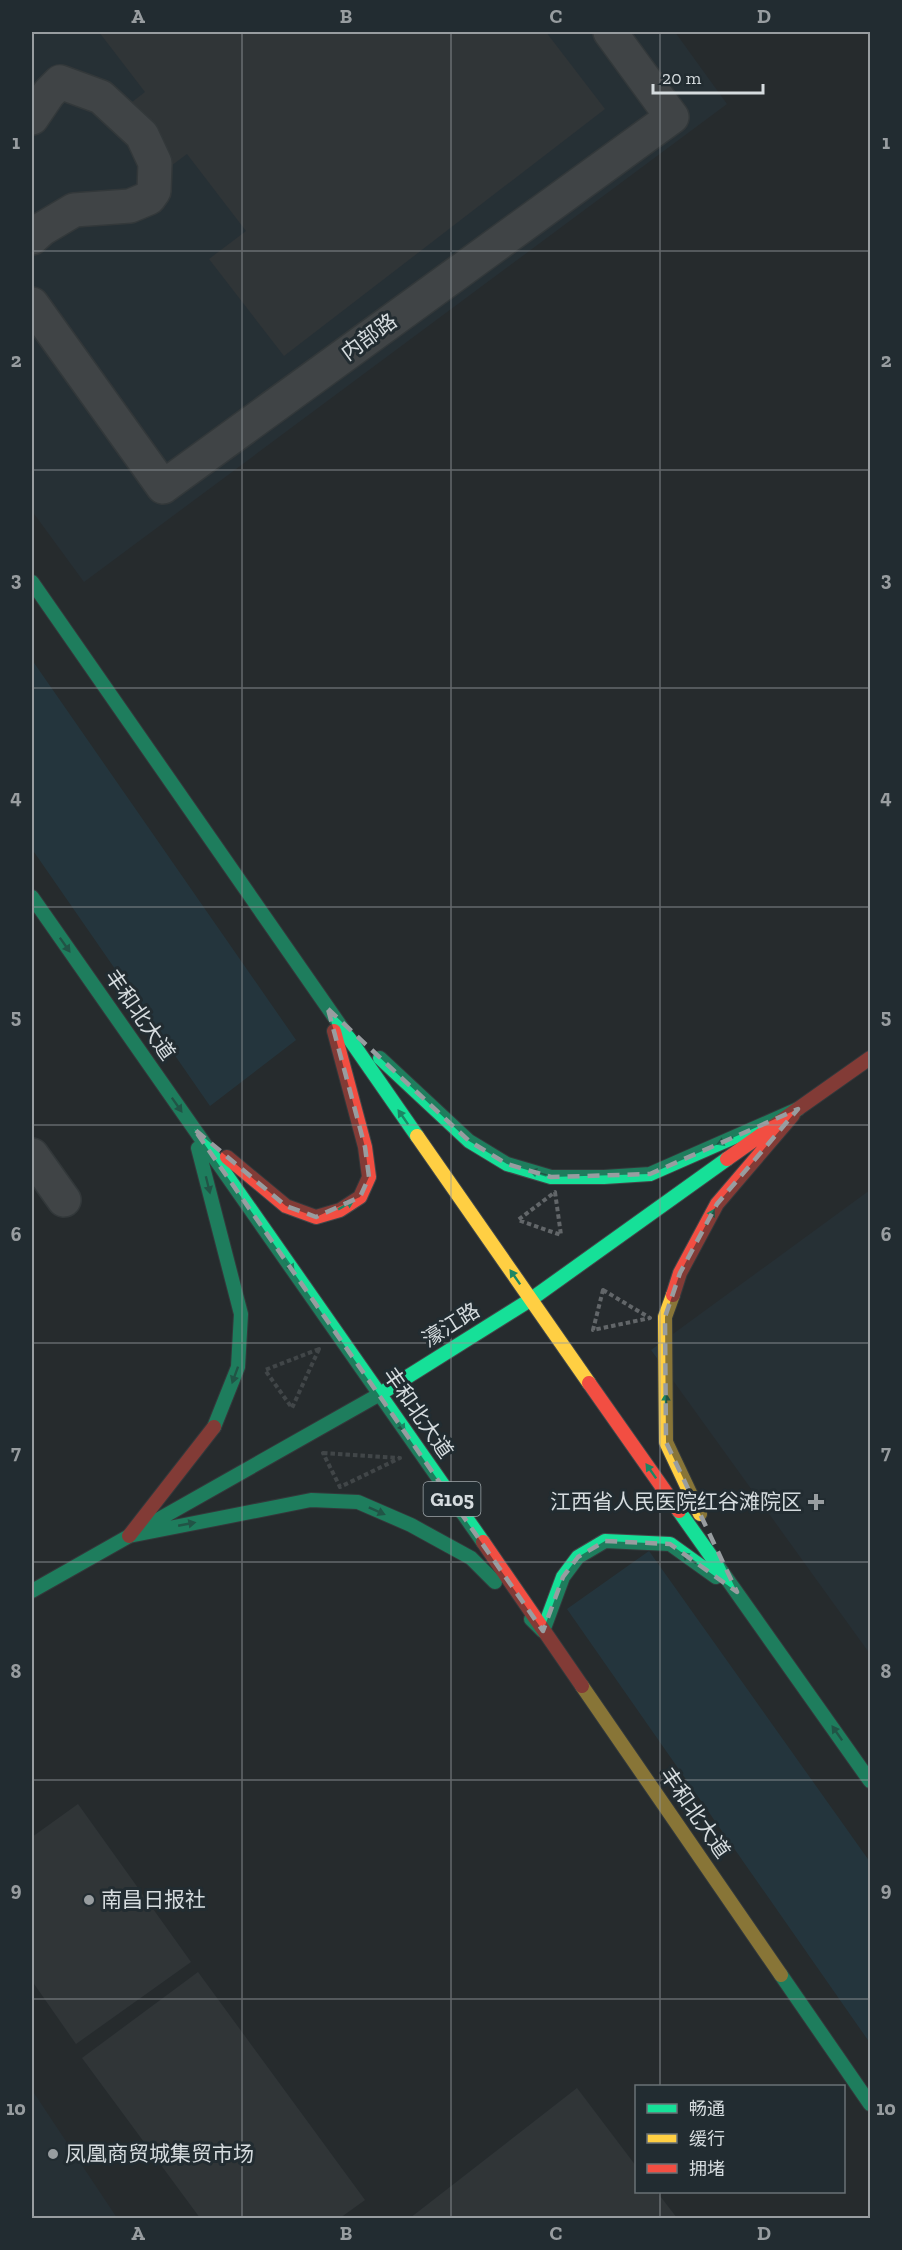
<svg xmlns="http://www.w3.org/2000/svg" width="902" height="2250" font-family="'Zilla Slab','Noto Sans SC',serif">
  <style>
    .built { fill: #27353e }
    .green { fill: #234251 }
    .building { fill: #3c4043 }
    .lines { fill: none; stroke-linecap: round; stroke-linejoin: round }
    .street-casing { stroke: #43484a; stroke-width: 36 }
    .fast-casing { stroke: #43484a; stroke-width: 16 }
    .slow-casing { stroke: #43484a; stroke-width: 16 }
    .jam-casing { stroke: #43484a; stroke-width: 16 }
    .path { stroke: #626669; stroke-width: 4; stroke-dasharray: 4.5 3; stroke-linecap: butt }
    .street { stroke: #5f6365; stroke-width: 33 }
    .fast { stroke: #16e098; stroke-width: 14 }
    .slow { stroke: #ffcf43; stroke-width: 14 }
    .jam { stroke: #f24e42; stroke-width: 14 }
    .oneway { fill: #1c8664 }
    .marked { fill: none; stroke: #989da0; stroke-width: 4.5; stroke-dasharray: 12 8; stroke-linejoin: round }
    .grid { fill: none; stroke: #989da0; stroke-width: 1.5; stroke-opacity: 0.55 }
    .poi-dot { fill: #989da0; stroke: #222c31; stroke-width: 2 }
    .labels { text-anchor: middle; stroke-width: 6; stroke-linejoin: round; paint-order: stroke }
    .shield { fill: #222c31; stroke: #9fa6aa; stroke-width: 1.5 }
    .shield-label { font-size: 20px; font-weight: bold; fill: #d5dbde }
    .street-label { font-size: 21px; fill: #d5dbde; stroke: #222c31 }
    .poi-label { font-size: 21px; fill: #d5dbde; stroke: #222c31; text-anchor: start }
    .neatline { fill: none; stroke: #989da0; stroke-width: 2 }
    .grid-label { font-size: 20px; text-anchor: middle; font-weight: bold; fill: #989da0 }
  </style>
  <rect width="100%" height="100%" fill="#262b2e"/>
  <!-- built -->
  <path class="built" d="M 32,32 L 675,32 L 727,104 L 84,582 L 32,511 Z
    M 870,1190 L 870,1654 L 651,1350 Z
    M 32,2090 L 117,2218 L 32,2218 Z"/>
  <!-- green -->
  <path class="green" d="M 32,660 L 296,1040 L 210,1106 L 32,849 Z
    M 649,1551 L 870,1862 L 870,2043 L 567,1609 Z"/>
  <!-- building -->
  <path class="building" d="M 99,32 L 546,32 L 605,109 L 284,356 L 209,259 L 246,231 L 187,154 L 155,178 L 110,119 L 145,92 Z
    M 78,1804 L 191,1962 L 76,2044 L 32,1981 L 32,1837 Z
    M 198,1972 L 365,2200 L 340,2218 L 200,2218 L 82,2058 Z
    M 577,2088 L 636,2166 L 636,2192 L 657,2192 L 677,2218 L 410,2218 Z"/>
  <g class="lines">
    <defs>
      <path id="street" d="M 32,118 L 49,93 L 60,82 L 101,97 L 142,135 L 155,163 L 154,191 L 149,198 L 130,206 L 74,210 L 42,229 L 32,238
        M 32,304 L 163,487 L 672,117 L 610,32
        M 32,1155 L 64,1200"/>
      <path id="fast" d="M 32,582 L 417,1136
        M 32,897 L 483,1542
        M 380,1058 L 469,1141 L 507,1164 L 551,1177 L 604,1177 L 650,1174 L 798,1109
        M 198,1148 L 241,1314 L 238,1367 L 214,1427
        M 679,1511 L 870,1781
        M 129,1536 L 311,1500 L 358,1502 L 411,1525 L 471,1558 L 495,1582
        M 32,1591 L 380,1394 L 530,1300 L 727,1159
        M 531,1619 L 543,1631 L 563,1577 L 578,1557 L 605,1541 L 670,1544 L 716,1577
        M 781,1975 L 870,2104"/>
      <path id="slow" d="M 417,1136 L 589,1383
        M 673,1295 L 665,1317 L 666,1442 L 700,1514
        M 582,1686 L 781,1975"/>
      <path id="jam" d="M 227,1157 L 286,1206 L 316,1217 L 340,1210 L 360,1197 L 369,1177 L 365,1147 L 334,1031
        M 727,1159 L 870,1058
        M 673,1295 L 680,1273 L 717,1204 L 793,1115
        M 589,1383 L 679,1511
        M 129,1536 L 214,1427
        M 483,1542 L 582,1686"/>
    </defs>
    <!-- street casing -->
    <use href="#street" class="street-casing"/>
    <!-- fast casing -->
    <use href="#fast" class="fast-casing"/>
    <!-- slow casing -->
    <use href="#slow" class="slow-casing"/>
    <!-- jam casing -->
    <use href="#jam" class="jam-casing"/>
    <!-- path -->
    <path class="path" d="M 555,1192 L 561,1235 L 518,1220 Z
      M 603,1290 L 650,1318 L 593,1330 Z
      M 319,1349 L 292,1408 L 265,1370 Z
      M 323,1453 L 400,1458 L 340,1487 Z"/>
    <!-- street -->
    <use href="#street" class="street"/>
    <!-- fast -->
    <use href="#fast" class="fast"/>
    <!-- slow -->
    <use href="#slow" class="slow"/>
    <!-- jam -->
    <use href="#jam" class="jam"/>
  </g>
  <!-- one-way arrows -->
  <defs><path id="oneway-solid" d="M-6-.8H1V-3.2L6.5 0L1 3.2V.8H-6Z" transform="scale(1.5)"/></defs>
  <g class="oneway">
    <use href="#oneway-solid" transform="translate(65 945) rotate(55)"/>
    <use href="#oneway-solid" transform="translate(177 1105) rotate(55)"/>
    <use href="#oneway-solid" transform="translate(403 1117) rotate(-125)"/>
    <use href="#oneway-solid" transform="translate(725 1141) rotate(157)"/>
    <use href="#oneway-solid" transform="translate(538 1173) rotate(-164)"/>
    <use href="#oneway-solid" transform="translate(208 1185) rotate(76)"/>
    <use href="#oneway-solid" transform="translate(346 1205) rotate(-29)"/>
    <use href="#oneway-solid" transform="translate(710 1217) rotate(-61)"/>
    <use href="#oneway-solid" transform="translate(289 1264) rotate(55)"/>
    <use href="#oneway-solid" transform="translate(515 1277) rotate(-125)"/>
    <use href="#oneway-solid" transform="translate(235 1375) rotate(110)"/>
    <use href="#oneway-solid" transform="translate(666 1402) rotate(-91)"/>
    <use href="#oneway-solid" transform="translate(400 1424) rotate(55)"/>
    <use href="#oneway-solid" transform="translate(651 1471) rotate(-125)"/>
    <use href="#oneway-solid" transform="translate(377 1511) rotate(24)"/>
    <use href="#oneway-solid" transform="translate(187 1524) rotate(-11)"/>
    <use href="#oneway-solid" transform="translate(689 1558) rotate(-144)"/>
    <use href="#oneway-solid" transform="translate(837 1733) rotate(-125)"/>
  </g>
  <!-- marked area -->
  <path d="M0 0H902V2250H0ZM 328,1009 L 469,1141 L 507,1164 L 551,1177 L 650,1174 L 798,1109 L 717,1204 L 680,1273 L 665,1317 L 666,1442 L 737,1592 L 670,1544 L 605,1541 L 578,1557 L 563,1577 L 543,1631 L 194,1129 L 286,1206 L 316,1217 L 360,1197 L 369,1177 L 365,1147 Z" fill="#262b2e" fill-opacity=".55" fill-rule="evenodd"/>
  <path class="marked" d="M 328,1009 L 469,1141 L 507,1164 L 551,1177 L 650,1174 L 798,1109 L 717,1204 L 680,1273 L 665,1317 L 666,1442 L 737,1592 L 670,1544 L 605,1541 L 578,1557 L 563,1577 L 543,1631 L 194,1129 L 286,1206 L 316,1217 L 360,1197 L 369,1177 L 365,1147 Z"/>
  <!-- grid -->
  <path class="grid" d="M 242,32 L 242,2218M 451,32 L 451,2218M 660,32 L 660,2086M 32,251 L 870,251M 32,470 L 870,470M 32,688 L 870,688M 32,907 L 870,907M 32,1125 L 870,1125M 32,1343 L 870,1343M 32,1562 L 870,1562M 32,1780 L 870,1780M 32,1999 L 870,1999M 660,2192 L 660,2218"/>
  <!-- markers -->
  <g class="poi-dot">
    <path d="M813 1493h6v6h6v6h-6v6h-6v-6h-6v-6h6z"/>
    <circle cx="89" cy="1900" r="6"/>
    <circle cx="53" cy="2154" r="6"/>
  </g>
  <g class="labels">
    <!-- shield labels -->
    <rect class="shield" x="423.5" y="1482" width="57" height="34" rx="4.5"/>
    <g class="shield-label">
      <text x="452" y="1506">G105</text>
    </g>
    <!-- street labels -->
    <g class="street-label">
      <text transform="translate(369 337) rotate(-36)" y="7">内部路</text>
      <text transform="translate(140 1015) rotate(55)" y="7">丰和北大道</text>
      <text transform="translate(451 1325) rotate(-32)" y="7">濠江路</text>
      <text transform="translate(418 1413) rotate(55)" y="7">丰和北大道</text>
      <text transform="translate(695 1813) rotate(55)" y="7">丰和北大道</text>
    </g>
    <!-- poi labels -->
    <g class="poi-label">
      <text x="802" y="1509" text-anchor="end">江西省人民医院红谷滩院区</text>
      <text x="101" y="1907">南昌日报社</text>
      <text x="65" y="2161">凤凰商贸城集贸市场</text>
    </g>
  </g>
  <!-- border -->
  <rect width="902" height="2250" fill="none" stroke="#222c31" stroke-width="66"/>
  <!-- legend -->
  <rect x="635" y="2085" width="210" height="108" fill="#222c31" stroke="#6a7276" stroke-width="1.5"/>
  <rect x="647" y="2104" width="30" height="9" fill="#16e098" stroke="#6a7276" stroke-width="1.5"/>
  <text x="689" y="2115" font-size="18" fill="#d5dbde">畅通</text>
  <rect x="647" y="2134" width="30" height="9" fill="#ffcf43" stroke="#6a7276" stroke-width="1.5"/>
  <text x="689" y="2145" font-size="18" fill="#d5dbde">缓行</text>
  <rect x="647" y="2164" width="30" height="9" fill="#f24e42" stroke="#6a7276" stroke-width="1.5"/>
  <text x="689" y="2175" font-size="18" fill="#d5dbde">拥堵</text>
  <!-- scale -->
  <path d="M653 84v9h110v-9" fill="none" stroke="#d5dbde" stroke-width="3"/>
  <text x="662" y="84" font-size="18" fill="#d5dbde" stroke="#222c31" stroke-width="4.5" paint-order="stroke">20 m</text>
  <rect x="33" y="33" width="836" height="2184" class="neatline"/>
  <g class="grid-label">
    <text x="138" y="23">A</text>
    <text x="346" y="23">B</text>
    <text x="556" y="23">C</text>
    <text x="764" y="23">D</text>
    <text x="16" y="149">1</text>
    <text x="886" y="149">1</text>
    <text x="16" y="367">2</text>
    <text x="886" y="367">2</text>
    <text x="16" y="586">3</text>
    <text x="886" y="586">3</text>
    <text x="16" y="804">4</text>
    <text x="886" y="804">4</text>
    <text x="16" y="1023">5</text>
    <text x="886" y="1023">5</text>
    <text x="16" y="1241">6</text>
    <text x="886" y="1241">6</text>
    <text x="16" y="1459">7</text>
    <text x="886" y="1459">7</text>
    <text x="16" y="1678">8</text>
    <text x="886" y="1678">8</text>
    <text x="16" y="1896">9</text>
    <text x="886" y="1896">9</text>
    <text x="16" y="2115">10</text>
    <text x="886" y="2115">10</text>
    <text x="138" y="2240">A</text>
    <text x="346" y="2240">B</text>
    <text x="556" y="2240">C</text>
    <text x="764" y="2240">D</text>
  </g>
</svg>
